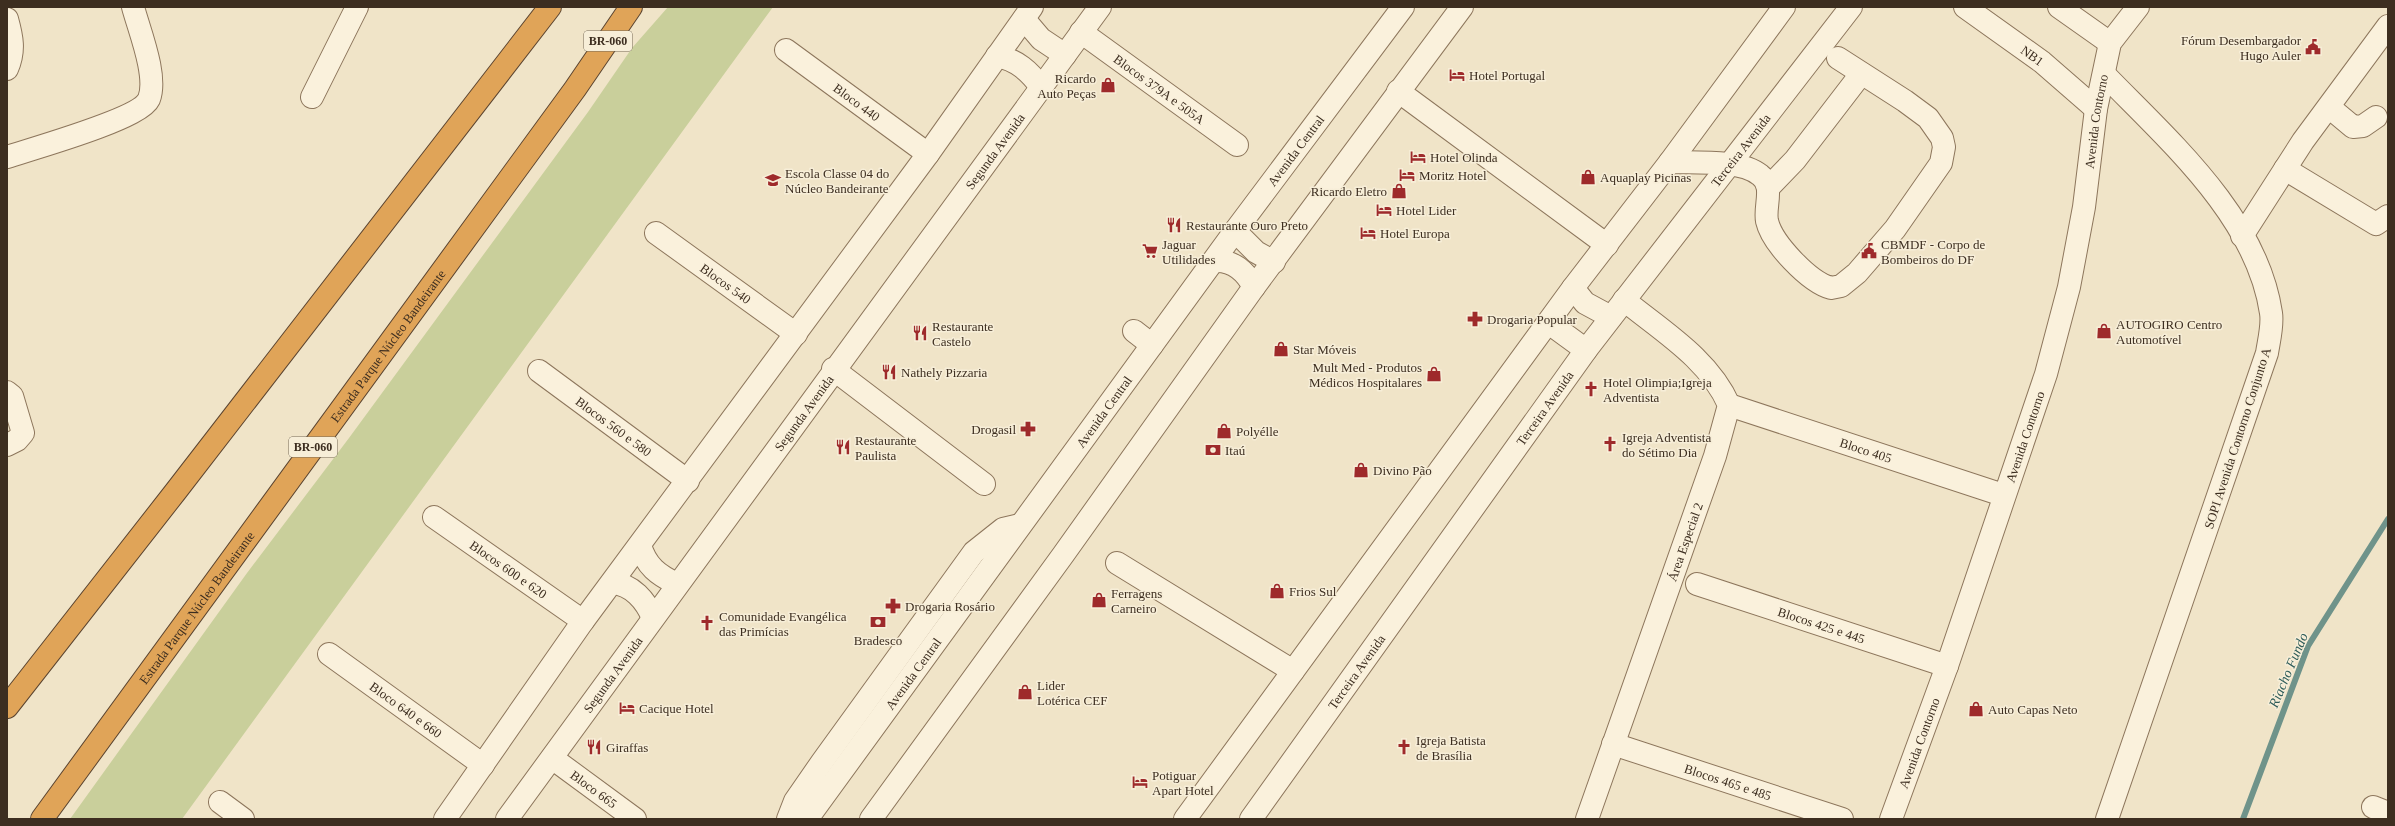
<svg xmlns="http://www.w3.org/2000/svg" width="2395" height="826" font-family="Georgia,serif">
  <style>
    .green { fill: #c9cf9b }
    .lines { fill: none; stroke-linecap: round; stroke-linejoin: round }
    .stream { stroke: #6f938a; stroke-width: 6 }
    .minor-casing { stroke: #8d765c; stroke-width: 24 }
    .highway-casing { stroke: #5b4430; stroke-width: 24 }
    .minor { stroke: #faf1dc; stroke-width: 22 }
    .highway { stroke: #e0a458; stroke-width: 22 }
    .labels { text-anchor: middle; stroke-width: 3; stroke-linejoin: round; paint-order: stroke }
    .shield { fill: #f7eed8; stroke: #756857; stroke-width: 1 }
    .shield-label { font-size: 12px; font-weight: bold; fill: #3d2e20 }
    .poi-label { font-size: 13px; fill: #3d2e20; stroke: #f7eed8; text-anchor: start }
    .street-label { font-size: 13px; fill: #3d2e20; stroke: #f7eed8 }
    .water-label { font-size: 14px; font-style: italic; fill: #2f5d5a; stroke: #f7eed8 }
  </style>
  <rect width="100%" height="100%" fill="#f0e4c8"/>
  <!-- green -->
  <path class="green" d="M 668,7 L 773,7 L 182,819 L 70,819 L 247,573 L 349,438 L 588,112 L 632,48 Z"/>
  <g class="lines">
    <!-- stream -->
    <path class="stream" d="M 2243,819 L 2308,646 L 2388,519"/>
    <defs>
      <g id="minor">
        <path id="s1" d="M 1965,7 L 2042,62 L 2096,109"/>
        <path d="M 2059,7 L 2110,43"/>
        <path d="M 7,19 C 12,37 15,51 7,69"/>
        <path d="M 1024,19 L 1041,39 L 1065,55"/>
        <path id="s2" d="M 1081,32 L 1237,145"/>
        <path id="s3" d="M 786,50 L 928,154"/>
        <path d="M 997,56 C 1017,60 1029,71 1041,87"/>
        <path d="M 2105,75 C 2169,141 2257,217 2271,313 C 2273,325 2269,340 2267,353 L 2107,819"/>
        <path d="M 1398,91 L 1607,245"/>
        <path d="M 312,97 L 357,7"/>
        <path d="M 2329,107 L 2353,127 L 2363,126 L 2376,117"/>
        <path d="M 7,157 C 31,149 140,119 149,99 C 158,76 139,30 133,7"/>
        <path d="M 1670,162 C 1695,163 1741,159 1760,175 C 1775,186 1764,206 1767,221 C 1772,243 1809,282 1831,288 L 1841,286 L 1857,273 L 1895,229 L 1941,163 L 1944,147 L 1942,138 L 1928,118 L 1905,101 L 1838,58"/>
        <path d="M 2285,169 L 2376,224 L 2388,216"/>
        <path d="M 1768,188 L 1795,160 L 1861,74"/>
        <path d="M 1235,231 L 1256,252 L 1274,262"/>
        <path id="s4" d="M 656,233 L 796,334"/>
        <path d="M 2242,236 L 2303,141 L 2388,26"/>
        <path d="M 1215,261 C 1233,260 1246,272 1254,287"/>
        <path d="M 1573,288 L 1585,303 L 1611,317"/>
        <path d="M 1549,323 L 1586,350"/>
        <path d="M 1134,331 L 1152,345"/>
        <path d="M 833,369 L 984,484"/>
        <path id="s5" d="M 539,371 L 688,481"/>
        <path d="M 7,392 L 12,396 L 23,433 L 17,440 L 7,445"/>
        <path id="s6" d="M 1729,405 L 2003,495"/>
        <path id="s7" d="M 434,517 L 583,621"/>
        <path d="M 640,545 C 646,566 658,575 677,584"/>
        <path d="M 1117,563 L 1293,671"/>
        <path d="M 612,583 C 632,584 646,601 653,618"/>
        <path id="s8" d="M 1697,584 L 1947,666"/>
        <path id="s9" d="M 329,654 L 483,765"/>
        <path id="s10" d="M 1613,744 L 1842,819"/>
        <path id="s11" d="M 552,758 L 635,819"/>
        <path d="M 220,802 L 243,819"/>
        <path d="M 2373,807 L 2388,813"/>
        <path d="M 445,819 L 583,621 L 928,154 L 1032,7"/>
        <path id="s12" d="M 507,819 L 1100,7"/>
        <path d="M 788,819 L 795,801 L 822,762 L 974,552 L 1003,529 L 1020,525"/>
        <path id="s13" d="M 807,819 L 1235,231 L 1403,7"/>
        <path d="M 871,819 L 1063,555 L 1254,287 L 1462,7"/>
        <path d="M 1185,819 L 1573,288 L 1670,162 L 1784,7"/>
        <path id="s14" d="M 1251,819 L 1586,350 L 1851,7"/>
        <path id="s15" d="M 1587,819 L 1715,456 L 1729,405 C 1709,359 1662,331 1624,300"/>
        <path id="s16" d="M 1891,819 L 1947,666 L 2046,374 L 2069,287 L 2084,207 L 2096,109 L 2110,43 L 2138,7"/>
      </g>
      <g id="highway">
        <path d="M 7,707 L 176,491 L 550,7"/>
        <path id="s17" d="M 42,819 L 575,89 L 631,7"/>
      </g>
    </defs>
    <!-- minor casing -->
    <use href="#minor" class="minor-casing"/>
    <!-- highway casing -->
    <use href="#highway" class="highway-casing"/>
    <!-- minor -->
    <use href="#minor" class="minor"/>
    <!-- highway -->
    <use href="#highway" class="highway"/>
  </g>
  <!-- icons -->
  <defs>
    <symbol id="civic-bare" viewBox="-9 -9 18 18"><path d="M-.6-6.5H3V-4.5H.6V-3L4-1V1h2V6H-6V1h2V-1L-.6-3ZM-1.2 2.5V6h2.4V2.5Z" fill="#9e2a2b" stroke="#f7eed8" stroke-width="2.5" paint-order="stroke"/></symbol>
    <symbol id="hotel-bare" viewBox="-9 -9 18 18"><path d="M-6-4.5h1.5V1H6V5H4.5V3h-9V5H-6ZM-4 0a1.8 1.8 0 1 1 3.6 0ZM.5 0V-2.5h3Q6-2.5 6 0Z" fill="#9e2a2b" stroke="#f7eed8" stroke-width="2.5" paint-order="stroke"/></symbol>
    <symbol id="shop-bare" viewBox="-9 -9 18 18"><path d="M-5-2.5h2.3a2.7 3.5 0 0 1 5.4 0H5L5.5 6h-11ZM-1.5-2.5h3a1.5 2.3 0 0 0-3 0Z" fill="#9e2a2b" stroke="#f7eed8" stroke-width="2.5" paint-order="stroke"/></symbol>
    <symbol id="school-bare" viewBox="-9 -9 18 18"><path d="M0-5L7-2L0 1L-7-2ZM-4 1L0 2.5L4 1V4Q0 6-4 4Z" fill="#9e2a2b" stroke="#f7eed8" stroke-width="2.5" paint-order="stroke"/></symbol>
    <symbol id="restaurant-bare" viewBox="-9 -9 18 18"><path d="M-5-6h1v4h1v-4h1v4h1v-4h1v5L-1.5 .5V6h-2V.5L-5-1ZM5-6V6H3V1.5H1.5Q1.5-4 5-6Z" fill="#9e2a2b" stroke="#f7eed8" stroke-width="2.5" paint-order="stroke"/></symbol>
    <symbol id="supermarket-bare" viewBox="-9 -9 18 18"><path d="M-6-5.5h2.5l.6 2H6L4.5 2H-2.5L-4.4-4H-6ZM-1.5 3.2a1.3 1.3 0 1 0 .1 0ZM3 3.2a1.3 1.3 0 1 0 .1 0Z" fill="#9e2a2b" stroke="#f7eed8" stroke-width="2.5" paint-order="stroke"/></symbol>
    <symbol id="pharmacy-bare" viewBox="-9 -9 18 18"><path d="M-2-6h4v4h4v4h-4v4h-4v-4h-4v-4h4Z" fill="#9e2a2b" stroke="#f7eed8" stroke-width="2.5" paint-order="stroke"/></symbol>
    <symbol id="church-bare" viewBox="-9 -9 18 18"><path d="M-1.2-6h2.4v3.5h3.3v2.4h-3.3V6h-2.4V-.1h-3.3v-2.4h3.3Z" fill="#9e2a2b" stroke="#f7eed8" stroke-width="2.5" paint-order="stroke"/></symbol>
    <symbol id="bank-bare" viewBox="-9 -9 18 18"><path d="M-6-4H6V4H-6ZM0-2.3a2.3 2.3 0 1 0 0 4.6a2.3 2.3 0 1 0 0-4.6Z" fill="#9e2a2b" stroke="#f7eed8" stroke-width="2.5" paint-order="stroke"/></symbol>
  </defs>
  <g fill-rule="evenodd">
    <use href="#civic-bare" x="2302" y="36" width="22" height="22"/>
    <use href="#hotel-bare" x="1446" y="64" width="22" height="22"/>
    <use href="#shop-bare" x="1097" y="74" width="22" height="22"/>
    <use href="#hotel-bare" x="1407" y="146" width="22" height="22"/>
    <use href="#hotel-bare" x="1396" y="164" width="22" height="22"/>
    <use href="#shop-bare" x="1577" y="166" width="22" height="22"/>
    <use href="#school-bare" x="762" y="169" width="22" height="22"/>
    <use href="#shop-bare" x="1388" y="180" width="22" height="22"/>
    <use href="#hotel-bare" x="1373" y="199" width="22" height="22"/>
    <use href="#restaurant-bare" x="1163" y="214" width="22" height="22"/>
    <use href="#hotel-bare" x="1357" y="222" width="22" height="22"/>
    <use href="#supermarket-bare" x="1139" y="240" width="22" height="22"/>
    <use href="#civic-bare" x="1858" y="240" width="22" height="22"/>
    <use href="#pharmacy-bare" x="1464" y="308" width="22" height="22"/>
    <use href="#shop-bare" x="2093" y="320" width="22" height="22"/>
    <use href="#restaurant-bare" x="909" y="322" width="22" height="22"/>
    <use href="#shop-bare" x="1270" y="338" width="22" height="22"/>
    <use href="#restaurant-bare" x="878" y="361" width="22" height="22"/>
    <use href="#shop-bare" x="1423" y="363" width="22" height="22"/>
    <use href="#church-bare" x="1580" y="378" width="22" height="22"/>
    <use href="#pharmacy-bare" x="1017" y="418" width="22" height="22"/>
    <use href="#shop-bare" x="1213" y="420" width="22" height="22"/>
    <use href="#church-bare" x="1599" y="433" width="22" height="22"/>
    <use href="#restaurant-bare" x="832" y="436" width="22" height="22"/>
    <use href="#bank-bare" x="1202" y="439" width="22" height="22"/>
    <use href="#shop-bare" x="1350" y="459" width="22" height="22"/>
    <use href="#shop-bare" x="1266" y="580" width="22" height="22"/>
    <use href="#shop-bare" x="1088" y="589" width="22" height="22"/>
    <use href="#pharmacy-bare" x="882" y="595" width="22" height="22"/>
    <use href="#bank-bare" x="867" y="611" width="22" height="22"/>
    <use href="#church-bare" x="696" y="612" width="22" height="22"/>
    <use href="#shop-bare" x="1014" y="681" width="22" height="22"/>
    <use href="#hotel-bare" x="616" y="697" width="22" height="22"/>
    <use href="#shop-bare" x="1965" y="698" width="22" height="22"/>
    <use href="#restaurant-bare" x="583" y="736" width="22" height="22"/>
    <use href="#church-bare" x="1393" y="736" width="22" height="22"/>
    <use href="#hotel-bare" x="1129" y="771" width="22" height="22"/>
  </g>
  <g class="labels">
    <!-- shield labels -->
    <g class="shield">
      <rect x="584" y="31" width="48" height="20" rx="3"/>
      <rect x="289" y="437" width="48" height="20" rx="3"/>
    </g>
    <g class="shield-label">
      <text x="608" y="45">BR-060</text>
      <text x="313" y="451">BR-060</text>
    </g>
    <!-- poi labels -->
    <g class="poi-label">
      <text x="2301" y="45" text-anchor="end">Fórum Desembargador<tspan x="2301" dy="15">Hugo Auler</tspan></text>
      <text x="1469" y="80">Hotel Portugal</text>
      <text x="1096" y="83" text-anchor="end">Ricardo<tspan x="1096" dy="15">Auto Peças</tspan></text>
      <text x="1430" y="162">Hotel Olinda</text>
      <text x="785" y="178">Escola Classe 04 do<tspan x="785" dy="15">Núcleo Bandeirante</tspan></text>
      <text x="1419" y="180">Moritz Hotel</text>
      <text x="1600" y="182">Aquaplay Picinas</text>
      <text x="1387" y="196" text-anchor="end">Ricardo Eletro</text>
      <text x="1396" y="215">Hotel Lider</text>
      <text x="1186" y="230">Restaurante Ouro Preto</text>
      <text x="1380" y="238">Hotel Europa</text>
      <text x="1162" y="249">Jaguar<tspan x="1162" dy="15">Utilidades</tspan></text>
      <text x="1881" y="249">CBMDF - Corpo de<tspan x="1881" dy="15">Bombeiros do DF</tspan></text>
      <text x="1487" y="324">Drogaria Popular</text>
      <text x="2116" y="329">AUTOGIRO Centro<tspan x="2116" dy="15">Automotível</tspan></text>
      <text x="932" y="331">Restaurante<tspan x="932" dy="15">Castelo</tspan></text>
      <text x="1293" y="354">Star Móveis</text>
      <text x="1422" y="372" text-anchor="end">Mult Med - Produtos<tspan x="1422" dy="15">Médicos Hospitalares</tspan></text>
      <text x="901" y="377">Nathely Pizzaria</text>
      <text x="1603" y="387">Hotel Olimpia;Igreja<tspan x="1603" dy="15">Adventista</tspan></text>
      <text x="1016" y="434" text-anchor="end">Drogasil</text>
      <text x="1236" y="436">Polyélle</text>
      <text x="1622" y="442">Igreja Adventista<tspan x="1622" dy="15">do Sétimo Dia</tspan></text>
      <text x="855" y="445">Restaurante<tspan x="855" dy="15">Paulista</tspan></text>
      <text x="1225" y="455">Itaú</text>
      <text x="1373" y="475">Divino Pão</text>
      <text x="1289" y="596">Frios Sul</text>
      <text x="1111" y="598">Ferragens<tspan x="1111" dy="15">Carneiro</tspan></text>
      <text x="905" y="611">Drogaria Rosário</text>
      <text x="719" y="621">Comunidade Evangélica<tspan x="719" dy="15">das Primícias</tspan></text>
      <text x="878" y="645" text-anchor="middle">Bradesco</text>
      <text x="1037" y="690">Lider<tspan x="1037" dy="15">Lotérica CEF</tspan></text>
      <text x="639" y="713">Cacique Hotel</text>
      <text x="1988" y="714">Auto Capas Neto</text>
      <text x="1416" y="745">Igreja Batista<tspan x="1416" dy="15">de Brasília</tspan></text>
      <text x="606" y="752">Giraffas</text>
      <text x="1152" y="780">Potiguar<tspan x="1152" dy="15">Apart Hotel</tspan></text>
    </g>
    <!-- street labels -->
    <g class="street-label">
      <text dy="5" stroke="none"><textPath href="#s1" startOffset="83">NB1</textPath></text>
      <text dy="5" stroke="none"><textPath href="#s2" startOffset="97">Blocos 379A e 505A</textPath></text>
      <text dy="5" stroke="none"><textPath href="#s3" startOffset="88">Bloco 440</textPath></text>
      <text dy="5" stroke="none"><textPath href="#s16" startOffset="729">Avenida Contorno</textPath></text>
      <text dy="5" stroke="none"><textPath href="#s13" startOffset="828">Avenida Central</textPath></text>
      <text dy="5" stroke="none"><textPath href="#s14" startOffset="829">Terceira Avenida</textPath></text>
      <text dy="5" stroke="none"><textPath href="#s12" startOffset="827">Segunda Avenida</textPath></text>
      <text dy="5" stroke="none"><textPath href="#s4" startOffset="86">Blocos 540</textPath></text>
      <text dy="5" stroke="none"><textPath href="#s17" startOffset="586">Estrada Parque Núcleo Bandeirante</textPath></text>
      <text dy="5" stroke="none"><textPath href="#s14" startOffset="505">Terceira Avenida</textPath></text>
      <text dy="5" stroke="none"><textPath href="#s12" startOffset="503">Segunda Avenida</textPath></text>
      <text dy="5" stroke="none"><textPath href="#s13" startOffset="504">Avenida Central</textPath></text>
      <text dy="5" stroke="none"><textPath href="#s5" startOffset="93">Blocos 560 e 580</textPath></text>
      <text dy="5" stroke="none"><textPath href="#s16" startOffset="405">Avenida Contorno</textPath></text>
      <text transform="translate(2237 438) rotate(-72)" y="5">SOPI Avenida Contorno Conjunto A</text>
      <text dy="5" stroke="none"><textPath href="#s6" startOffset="144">Bloco 405</textPath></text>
      <text dy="5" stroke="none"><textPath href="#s15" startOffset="294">Área Especial 2</textPath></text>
      <text dy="5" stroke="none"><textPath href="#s7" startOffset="91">Blocos 600 e 620</textPath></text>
      <text dy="5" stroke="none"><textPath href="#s17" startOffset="262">Estrada Parque Núcleo Bandeirante</textPath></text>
      <text dy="5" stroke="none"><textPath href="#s8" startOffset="131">Blocos 425 e 445</textPath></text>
      <text dy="5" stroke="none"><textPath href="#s14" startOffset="181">Terceira Avenida</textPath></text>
      <text dy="5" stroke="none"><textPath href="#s13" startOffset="180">Avenida Central</textPath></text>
      <text dy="5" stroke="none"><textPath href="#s12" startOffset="179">Segunda Avenida</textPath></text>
      <text dy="5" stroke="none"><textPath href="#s9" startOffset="95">Bloco 640 e 660</textPath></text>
      <text dy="5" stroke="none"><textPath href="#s16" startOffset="81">Avenida Contorno</textPath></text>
      <text dy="5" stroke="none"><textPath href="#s10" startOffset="121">Blocos 465 e 485</textPath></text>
      <text dy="5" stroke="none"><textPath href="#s11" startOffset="52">Bloco 665</textPath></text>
    </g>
    <!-- water labels -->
    <g class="water-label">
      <text transform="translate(2288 670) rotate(-67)" y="5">Riacho Fundo</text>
    </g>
  </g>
  <!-- border -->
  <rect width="2395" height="826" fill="none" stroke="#3d2e20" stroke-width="16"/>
</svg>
